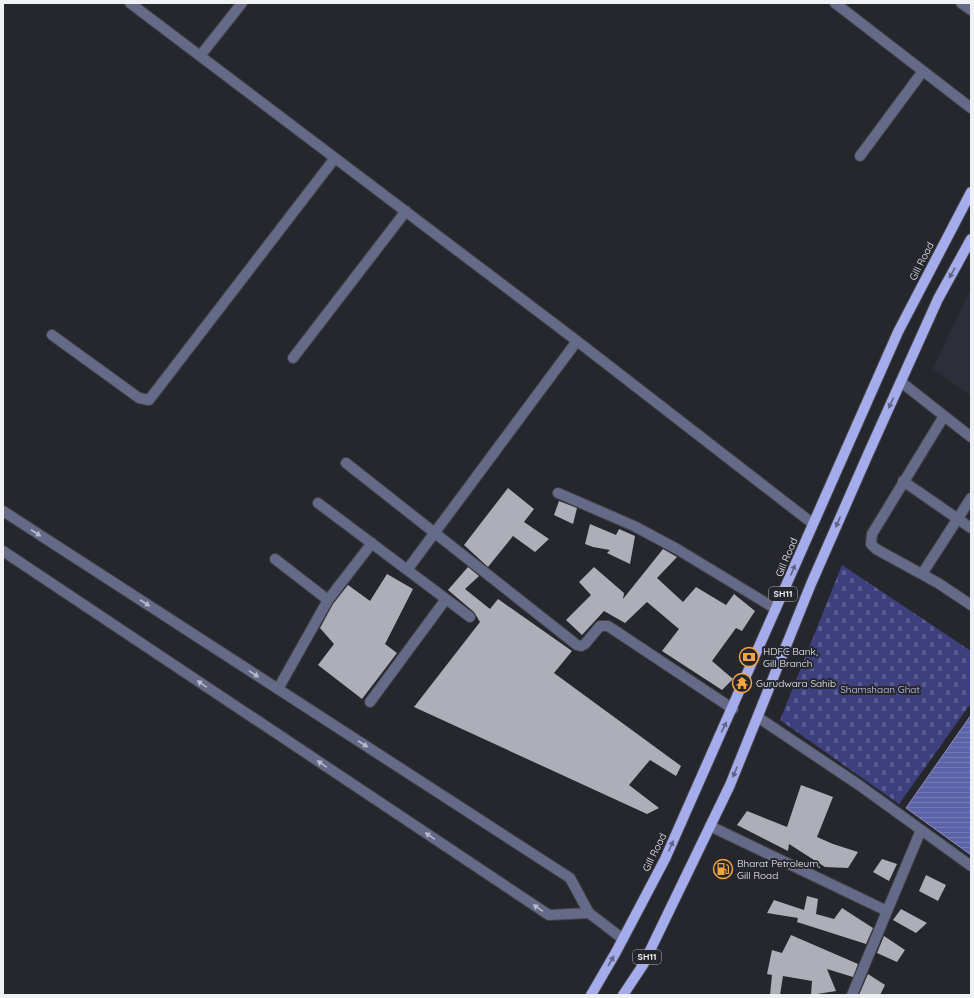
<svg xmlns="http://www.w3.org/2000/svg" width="974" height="998" font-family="Quicksand,sans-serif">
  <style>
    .built { fill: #2c2e3a }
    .cemetery { fill: url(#cemetery-stones) }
    .water { fill: url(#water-rules); stroke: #898ebf }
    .building { fill: #adaeb7 }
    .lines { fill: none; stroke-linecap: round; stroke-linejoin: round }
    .minor-casing { stroke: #424349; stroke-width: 12 }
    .tertiary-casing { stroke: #424349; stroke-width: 12 }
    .primary-casing { stroke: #424349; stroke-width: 12 }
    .minor { stroke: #656a88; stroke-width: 10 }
    .tertiary { stroke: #656a88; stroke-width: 10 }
    .primary { stroke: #a4aceb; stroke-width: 10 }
    .oneway { fill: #5f6382 }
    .oneway2 { fill: #b8bbc9 }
    .labels { text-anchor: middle; stroke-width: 4; stroke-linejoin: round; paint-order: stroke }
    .shield { fill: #26272d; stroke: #b3b4b9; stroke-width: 1 }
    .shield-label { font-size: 9px; font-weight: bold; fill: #f0f1f5 }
    .street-label { font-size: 10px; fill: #f0f1f5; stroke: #26272d }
    .poi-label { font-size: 10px; fill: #f0f1f5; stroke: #26272d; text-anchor: start }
    .park-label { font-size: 10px; fill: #c8cff6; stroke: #26272d }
  </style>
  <defs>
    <pattern id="cemetery-stones" width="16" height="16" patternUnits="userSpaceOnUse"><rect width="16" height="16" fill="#3d407d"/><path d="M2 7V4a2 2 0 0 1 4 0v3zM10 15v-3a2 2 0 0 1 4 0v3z" fill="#595c90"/></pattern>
    <pattern id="water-rules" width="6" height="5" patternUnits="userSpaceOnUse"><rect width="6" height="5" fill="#5d63a8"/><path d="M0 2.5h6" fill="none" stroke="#757ab5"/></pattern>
  </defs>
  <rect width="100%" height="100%" fill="#26272d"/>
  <!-- built -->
  <path class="built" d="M 971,288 L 971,396 L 933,369 Z"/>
  <!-- cemetery -->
  <path class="cemetery" d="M 842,565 L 971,651 L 971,703 L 899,804 L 780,720 Z"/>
  <!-- water -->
  <path class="water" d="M 971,715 L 971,855 L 906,808 Z"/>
  <!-- building -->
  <path class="building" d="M 508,488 L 534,509 L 524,522 L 549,539 L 535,552 L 513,536 L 488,567 L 464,545 Z
    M 559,501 L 577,508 L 573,524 L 554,515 Z
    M 590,524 L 616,535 L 619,529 L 635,536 L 630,564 L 607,553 L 610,550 L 593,547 L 585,544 Z
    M 663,549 L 677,557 L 657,578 L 683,602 L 696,587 L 726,605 L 734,594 L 755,611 L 742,631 L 736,628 L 712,661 L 733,679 L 722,690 L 662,651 L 679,629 L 647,602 L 625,623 L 604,611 L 582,635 L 566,620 L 591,595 L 579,582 L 594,567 L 624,593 L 623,599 Z
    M 468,567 L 479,576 L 465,589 L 490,609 L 498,599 L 572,651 L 554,673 L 681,766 L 676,776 L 650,760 L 629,785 L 659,808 L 647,814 L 414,707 L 480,622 L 474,612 L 448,590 Z
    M 387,574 L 413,589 L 385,644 L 397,653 L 362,699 L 318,665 L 334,644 L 320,628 L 333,604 L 348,585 L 370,601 Z
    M 801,785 L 833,797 L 817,837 L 833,844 L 858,852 L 848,868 L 825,867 L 789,844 L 788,851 L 737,825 L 747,811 L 787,827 Z
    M 882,859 L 897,864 L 889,881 L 873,872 Z
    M 926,875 L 946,885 L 938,901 L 919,891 Z
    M 807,896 L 818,899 L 816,914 L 834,919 L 842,908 L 873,928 L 866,944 L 797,922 L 798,918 L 767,913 L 774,900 L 804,910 Z
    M 901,909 L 927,923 L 916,933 L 893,920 Z
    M 791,935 L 858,964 L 853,977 L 827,969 L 836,991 L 811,995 L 812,981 L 783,976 L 780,995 L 770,995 L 772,975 L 767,974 L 772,950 L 782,953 Z
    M 884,936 L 905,950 L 897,962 L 877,953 Z
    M 868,974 L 885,985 L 880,995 L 859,995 Z"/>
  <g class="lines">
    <defs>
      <path id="minor" d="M 130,3 L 577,341 L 812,523
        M 835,3 L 971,108
        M 961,3 L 971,10
        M 200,56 L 242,3
        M 860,156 L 923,71
        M 52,335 L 139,398 L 149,400 L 335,158
        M 293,358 L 406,211
        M 901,382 L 971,437
        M 944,416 L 872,534 L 871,544 L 876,549 L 938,583 L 971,605
        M 346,463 L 577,645 L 581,646 L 585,644 L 600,626 L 608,626 L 733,709
        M 903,481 L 971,528
        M 558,493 L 634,526 L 677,549 L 776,609
        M 318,503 L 470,617
        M 275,559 L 328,600
        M 407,570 L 577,341
        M 922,574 L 971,498
        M 278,689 L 328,600 L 372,543
        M 370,702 L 446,599
        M 759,718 L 859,785 L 971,866
        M 710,826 L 887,911
        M 852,995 L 921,830"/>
      <path id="tertiary" d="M 3,511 L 570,878 L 589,913 L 623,939
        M 3,551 L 549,915 L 589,913"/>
      <path id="primary" d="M 591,995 L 616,952 L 665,859 L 898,332 L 971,192
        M 623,995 L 643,965 L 730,785 L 811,584 L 869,452 L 938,299 L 971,239"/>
    </defs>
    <!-- minor casing -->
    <use href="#minor" class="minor-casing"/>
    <!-- tertiary casing -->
    <use href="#tertiary" class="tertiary-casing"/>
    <!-- primary casing -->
    <use href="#primary" class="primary-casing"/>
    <!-- minor -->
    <use href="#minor" class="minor"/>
    <!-- tertiary -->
    <use href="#tertiary" class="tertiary"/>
    <!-- primary -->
    <use href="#primary" class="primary"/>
  </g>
  <!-- one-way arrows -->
  <defs><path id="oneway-solid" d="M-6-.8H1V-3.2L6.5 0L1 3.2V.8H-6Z"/></defs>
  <g class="oneway">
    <use href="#oneway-solid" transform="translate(952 273) rotate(119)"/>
    <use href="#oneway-solid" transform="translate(891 403) rotate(115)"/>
    <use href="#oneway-solid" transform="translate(838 522) rotate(114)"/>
    <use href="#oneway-solid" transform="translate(793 570) rotate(-68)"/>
    <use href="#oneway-solid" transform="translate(724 727) rotate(-64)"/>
    <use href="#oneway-solid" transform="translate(735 772) rotate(113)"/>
    <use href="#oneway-solid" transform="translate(671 846) rotate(-66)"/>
    <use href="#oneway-solid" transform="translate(611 961) rotate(-60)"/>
  </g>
  <g class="oneway2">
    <use href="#oneway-solid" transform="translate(36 533) rotate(33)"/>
    <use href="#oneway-solid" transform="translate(145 603) rotate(33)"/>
    <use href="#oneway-solid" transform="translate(254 674) rotate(33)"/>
    <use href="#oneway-solid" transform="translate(202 684) rotate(-146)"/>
    <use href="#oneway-solid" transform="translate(363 744) rotate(33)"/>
    <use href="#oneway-solid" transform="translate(322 764) rotate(-146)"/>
    <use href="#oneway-solid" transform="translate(430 836) rotate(-146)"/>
    <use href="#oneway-solid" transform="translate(538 908) rotate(-146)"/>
  </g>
  <!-- icons -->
  <defs>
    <symbol id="bank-ring" viewBox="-11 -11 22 22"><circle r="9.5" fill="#26272d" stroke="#f3a443" stroke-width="1.5"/><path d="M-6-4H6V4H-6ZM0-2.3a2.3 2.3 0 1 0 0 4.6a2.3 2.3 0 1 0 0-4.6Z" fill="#f3a443"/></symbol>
    <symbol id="temple-ring" viewBox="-11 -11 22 22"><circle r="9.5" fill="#26272d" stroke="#f3a443" stroke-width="1.5"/><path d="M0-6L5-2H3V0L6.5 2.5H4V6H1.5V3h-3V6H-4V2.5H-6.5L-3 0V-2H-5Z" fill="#f3a443"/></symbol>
    <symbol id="fuel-ring" viewBox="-11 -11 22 22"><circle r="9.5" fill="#26272d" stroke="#f3a443" stroke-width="1.5"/><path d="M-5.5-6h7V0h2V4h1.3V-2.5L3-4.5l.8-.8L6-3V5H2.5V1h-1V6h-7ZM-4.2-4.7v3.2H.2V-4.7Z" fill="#f3a443"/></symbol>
  </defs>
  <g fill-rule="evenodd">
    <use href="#bank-ring" x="738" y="646" width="22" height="22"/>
    <use href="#temple-ring" x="731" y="672" width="22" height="22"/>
    <use href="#fuel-ring" x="712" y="858" width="22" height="22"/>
  </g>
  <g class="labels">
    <!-- shield labels -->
    <g class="shield">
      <rect x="769" y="587" width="28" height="14" rx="3"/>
      <rect x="633" y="950" width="28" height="14" rx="3"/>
    </g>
    <g class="shield-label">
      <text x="783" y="597">SH11</text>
      <text x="647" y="960">SH11</text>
    </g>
    <!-- street labels -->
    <g class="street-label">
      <text transform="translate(921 261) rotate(-63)" y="4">Gill Road</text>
      <text transform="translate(786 557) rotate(-67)" y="4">Gill Road</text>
      <text transform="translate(654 852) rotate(-64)" y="4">Gill Road</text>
    </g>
    <!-- poi labels -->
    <g class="poi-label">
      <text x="763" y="655">HDFC Bank,<tspan x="763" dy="12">Gill Branch</tspan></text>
      <text x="756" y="687">Gurudwara Sahib</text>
      <text x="737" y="867">Bharat Petroleum,<tspan x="737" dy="12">Gill Road</tspan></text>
    </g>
    <!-- park labels -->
    <g class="park-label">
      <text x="880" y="693">Shamshaan Ghat</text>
    </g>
  </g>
  <!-- border -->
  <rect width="974" height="998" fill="none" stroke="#f0f1f5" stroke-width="8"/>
</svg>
